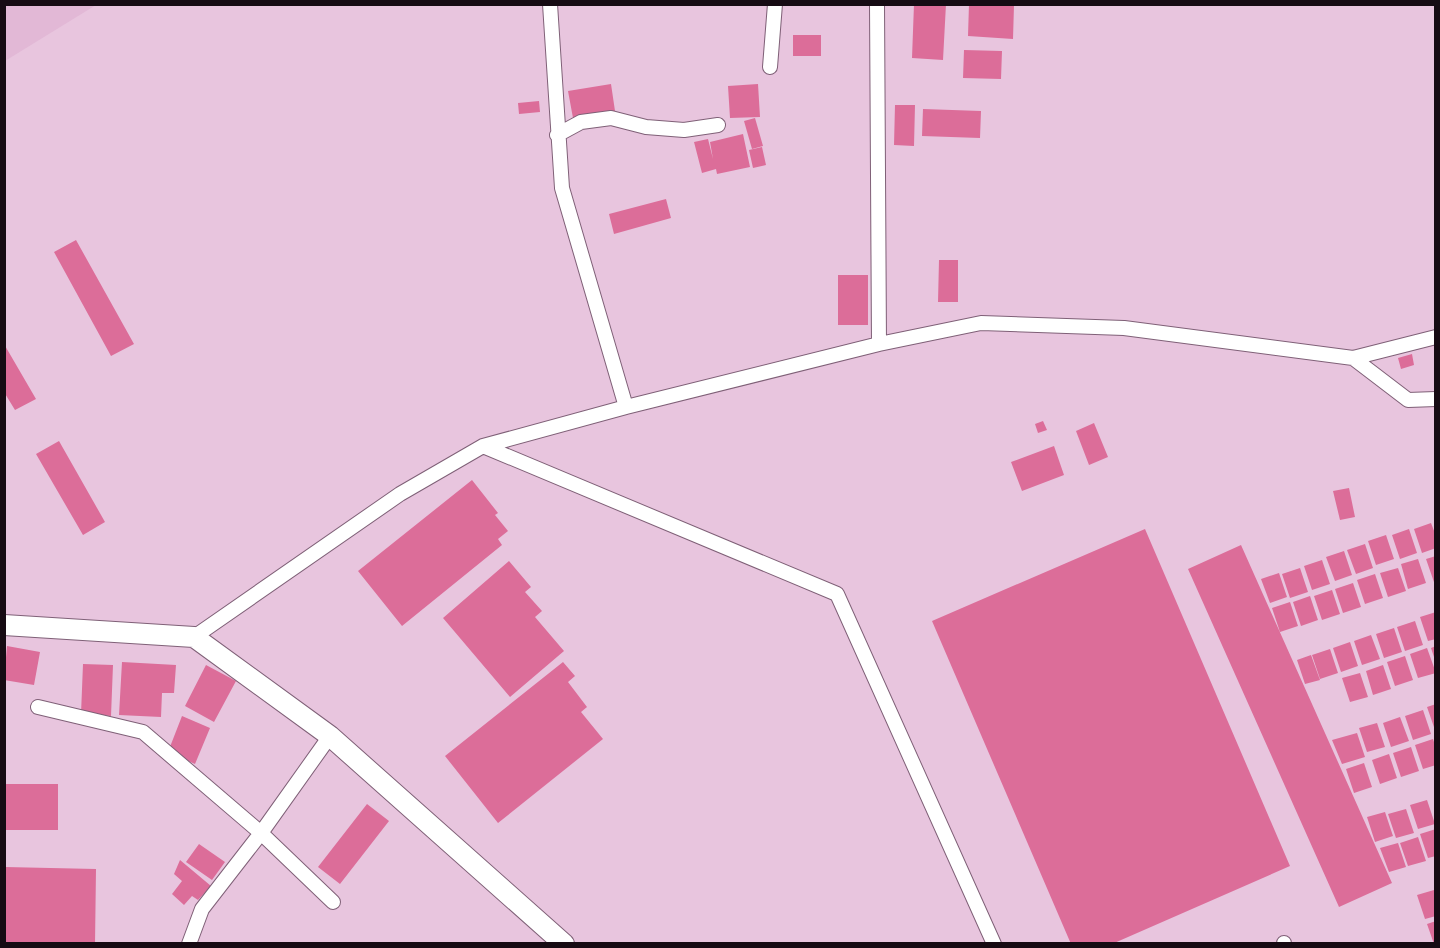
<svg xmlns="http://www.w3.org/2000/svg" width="1440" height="948" font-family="Quicksand,sans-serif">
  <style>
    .built { fill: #e2b8d6 }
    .building { fill: #dc6d99 }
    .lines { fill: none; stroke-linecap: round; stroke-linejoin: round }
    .minor-casing { stroke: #7f6077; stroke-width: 16 }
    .secondary-casing { stroke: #7f6077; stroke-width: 22 }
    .minor { stroke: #fff; stroke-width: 14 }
    .secondary { stroke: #fff; stroke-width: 20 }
  </style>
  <rect width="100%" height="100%" fill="#e8c5de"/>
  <!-- built -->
  <path class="built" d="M 5,4 L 96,4 L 96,5 L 5,61 Z"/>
  <!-- building -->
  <path class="building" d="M 914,4 L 946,4 L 943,60 L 912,58 Z
    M 969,4 L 1014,5 L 1013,39 L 968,36 Z
    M 793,35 L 821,35 L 821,56 L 793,56 Z
    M 964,50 L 1002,51 L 1001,79 L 963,78 Z
    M 611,84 L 615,111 L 573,118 L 568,91 Z
    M 758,84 L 760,117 L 730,118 L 728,86 Z
    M 539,101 L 540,112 L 519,114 L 518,103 Z
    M 895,105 L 915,105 L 914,146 L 894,145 Z
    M 923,109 L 981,111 L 980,138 L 922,136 Z
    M 755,118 L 763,146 L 752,149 L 744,121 Z
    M 743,134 L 750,167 L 717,174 L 716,169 L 702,173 L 694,142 L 708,139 L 713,159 L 710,142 Z
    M 762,147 L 766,165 L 753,168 L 749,150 Z
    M 666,199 L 671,218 L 614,234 L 609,214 Z
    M 76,240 L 134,344 L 111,356 L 54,252 Z
    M 939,260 L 958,260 L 958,302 L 938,302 Z
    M 838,275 L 868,275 L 868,325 L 838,325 Z
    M 4,344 L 36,399 L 15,410 L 4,392 Z
    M 1412,354 L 1414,365 L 1401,369 L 1398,358 Z
    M 1043,421 L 1047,430 L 1038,433 L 1035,424 Z
    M 1094,423 L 1108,457 L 1089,465 L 1076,431 Z
    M 59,441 L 105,522 L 83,535 L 36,454 Z
    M 1054,446 L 1064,475 L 1022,491 L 1011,462 Z
    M 472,480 L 498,513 L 495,515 L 508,531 L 498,539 L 502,545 L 402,626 L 358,571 Z
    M 1349,488 L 1355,517 L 1340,520 L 1333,491 Z
    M 1431,523 L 1436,536 L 1436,548 L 1422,553 L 1414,529 Z
    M 1145,529 L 1290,866 L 1112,944 L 1071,944 L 932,621 Z
    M 1409,529 L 1417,553 L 1400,559 L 1392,535 Z
    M 1386,535 L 1394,559 L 1376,565 L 1368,541 Z
    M 1365,544 L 1373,568 L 1356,574 L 1347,550 Z
    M 1241,545 L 1392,883 L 1339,907 L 1188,569 Z
    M 1344,551 L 1352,575 L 1335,581 L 1326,557 Z
    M 1436,556 L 1436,585 L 1435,585 L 1426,559 Z
    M 1418,559 L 1426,583 L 1408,589 L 1401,564 Z
    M 1322,560 L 1330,584 L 1312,590 L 1304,566 Z
    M 509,561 L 531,587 L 525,592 L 542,611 L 535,617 L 564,651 L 510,697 L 443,618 Z
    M 1300,568 L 1308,592 L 1290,598 L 1282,574 Z
    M 1398,568 L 1406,591 L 1388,597 L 1380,573 Z
    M 1279,573 L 1287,597 L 1270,603 L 1261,579 Z
    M 1375,574 L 1383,598 L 1365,604 L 1357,580 Z
    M 1353,583 L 1361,607 L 1343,613 L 1335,589 Z
    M 1332,590 L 1340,614 L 1322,620 L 1314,596 Z
    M 1310,596 L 1318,620 L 1301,626 L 1293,602 Z
    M 1290,602 L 1298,626 L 1280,632 L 1272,608 Z
    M 1436,612 L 1436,639 L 1428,641 L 1420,617 Z
    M 1415,621 L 1423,645 L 1405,651 L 1397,627 Z
    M 1394,628 L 1402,652 L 1384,658 L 1376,634 Z
    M 1371,635 L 1380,659 L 1362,665 L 1354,641 Z
    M 1350,642 L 1358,666 L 1341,672 L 1333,648 Z
    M 7,646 L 40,652 L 34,685 L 4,680 Z
    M 1436,646 L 1436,660 L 1435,660 L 1431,648 Z
    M 1427,648 L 1436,673 L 1418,678 L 1410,654 Z
    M 1330,649 L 1338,673 L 1320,679 L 1312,655 Z
    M 1311,655 L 1320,680 L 1305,684 L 1297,660 Z
    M 1405,656 L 1413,680 L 1395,686 L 1387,662 Z
    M 122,662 L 176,665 L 174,693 L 162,693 L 161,717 L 119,715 Z
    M 563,662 L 575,676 L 568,682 L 587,707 L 581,712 L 603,739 L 498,823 L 445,756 Z
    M 83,664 L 113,665 L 111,716 L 81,714 Z
    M 206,665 L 236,681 L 214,722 L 185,706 Z
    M 1383,665 L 1391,689 L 1373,695 L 1366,671 Z
    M 1360,673 L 1368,697 L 1350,702 L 1342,678 Z
    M 1436,704 L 1436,730 L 1435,730 L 1427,707 Z
    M 1423,710 L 1431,734 L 1413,740 L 1405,716 Z
    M 182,716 L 210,728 L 195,764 L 168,752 Z
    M 1400,717 L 1409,741 L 1391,747 L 1383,723 Z
    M 1377,723 L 1385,747 L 1367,752 L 1359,728 Z
    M 1357,733 L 1365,757 L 1342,764 L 1332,740 Z
    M 1433,739 L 1436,748 L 1436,765 L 1423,769 L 1415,745 Z
    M 1411,747 L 1419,771 L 1401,777 L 1393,753 Z
    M 1389,754 L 1397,778 L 1380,784 L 1372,760 Z
    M 1364,763 L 1372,787 L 1354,793 L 1346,769 Z
    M 4,784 L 58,784 L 58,830 L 4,830 Z
    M 1427,800 L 1435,824 L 1418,829 L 1410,805 Z
    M 367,804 L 389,821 L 340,884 L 318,867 Z
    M 1406,809 L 1414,833 L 1396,838 L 1388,814 Z
    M 1385,812 L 1393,836 L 1375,842 L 1367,817 Z
    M 1436,829 L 1436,856 L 1428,858 L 1420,834 Z
    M 1418,837 L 1426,861 L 1408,866 L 1400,843 Z
    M 1398,843 L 1406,867 L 1389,872 L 1380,848 Z
    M 199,844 L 225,862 L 212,880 L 186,862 Z
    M 180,860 L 211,886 L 198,900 L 192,896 L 184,905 L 172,894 L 182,881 L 174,874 Z
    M 5,867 L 96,869 L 95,944 L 4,944 Z
    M 1434,890 L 1436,916 L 1425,919 L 1417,895 Z
    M 1436,921 L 1436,944 L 1434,944 L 1427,924 Z"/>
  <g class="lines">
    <defs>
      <path id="minor" d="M 550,4 L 562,188 L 626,407
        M 877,4 L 879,344
        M 770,67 L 775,4
        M 557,135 L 581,122 L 611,118 L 646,127 L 684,130 L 718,125
        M 1353,358 L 1408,400 L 1436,399
        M 483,446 L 837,594 L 994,944
        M 194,637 L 400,494 L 483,446 L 626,407 L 879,344 L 981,323 L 1124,328 L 1353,358 L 1436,337
        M 38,707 L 143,732 L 261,833 L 333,902
        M 189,944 L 202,909 L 261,833 L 330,736
        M 1284,944 L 1284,943"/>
      <path id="secondary" d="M 4,625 L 194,637 L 330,736 L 564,944"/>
    </defs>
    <!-- minor casing -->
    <use href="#minor" class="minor-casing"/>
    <!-- secondary casing -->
    <use href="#secondary" class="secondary-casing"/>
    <!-- minor -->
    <use href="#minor" class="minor"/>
    <!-- secondary -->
    <use href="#secondary" class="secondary"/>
  </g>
  <!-- border -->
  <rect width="1440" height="948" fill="none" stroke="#160b13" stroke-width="12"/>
</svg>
